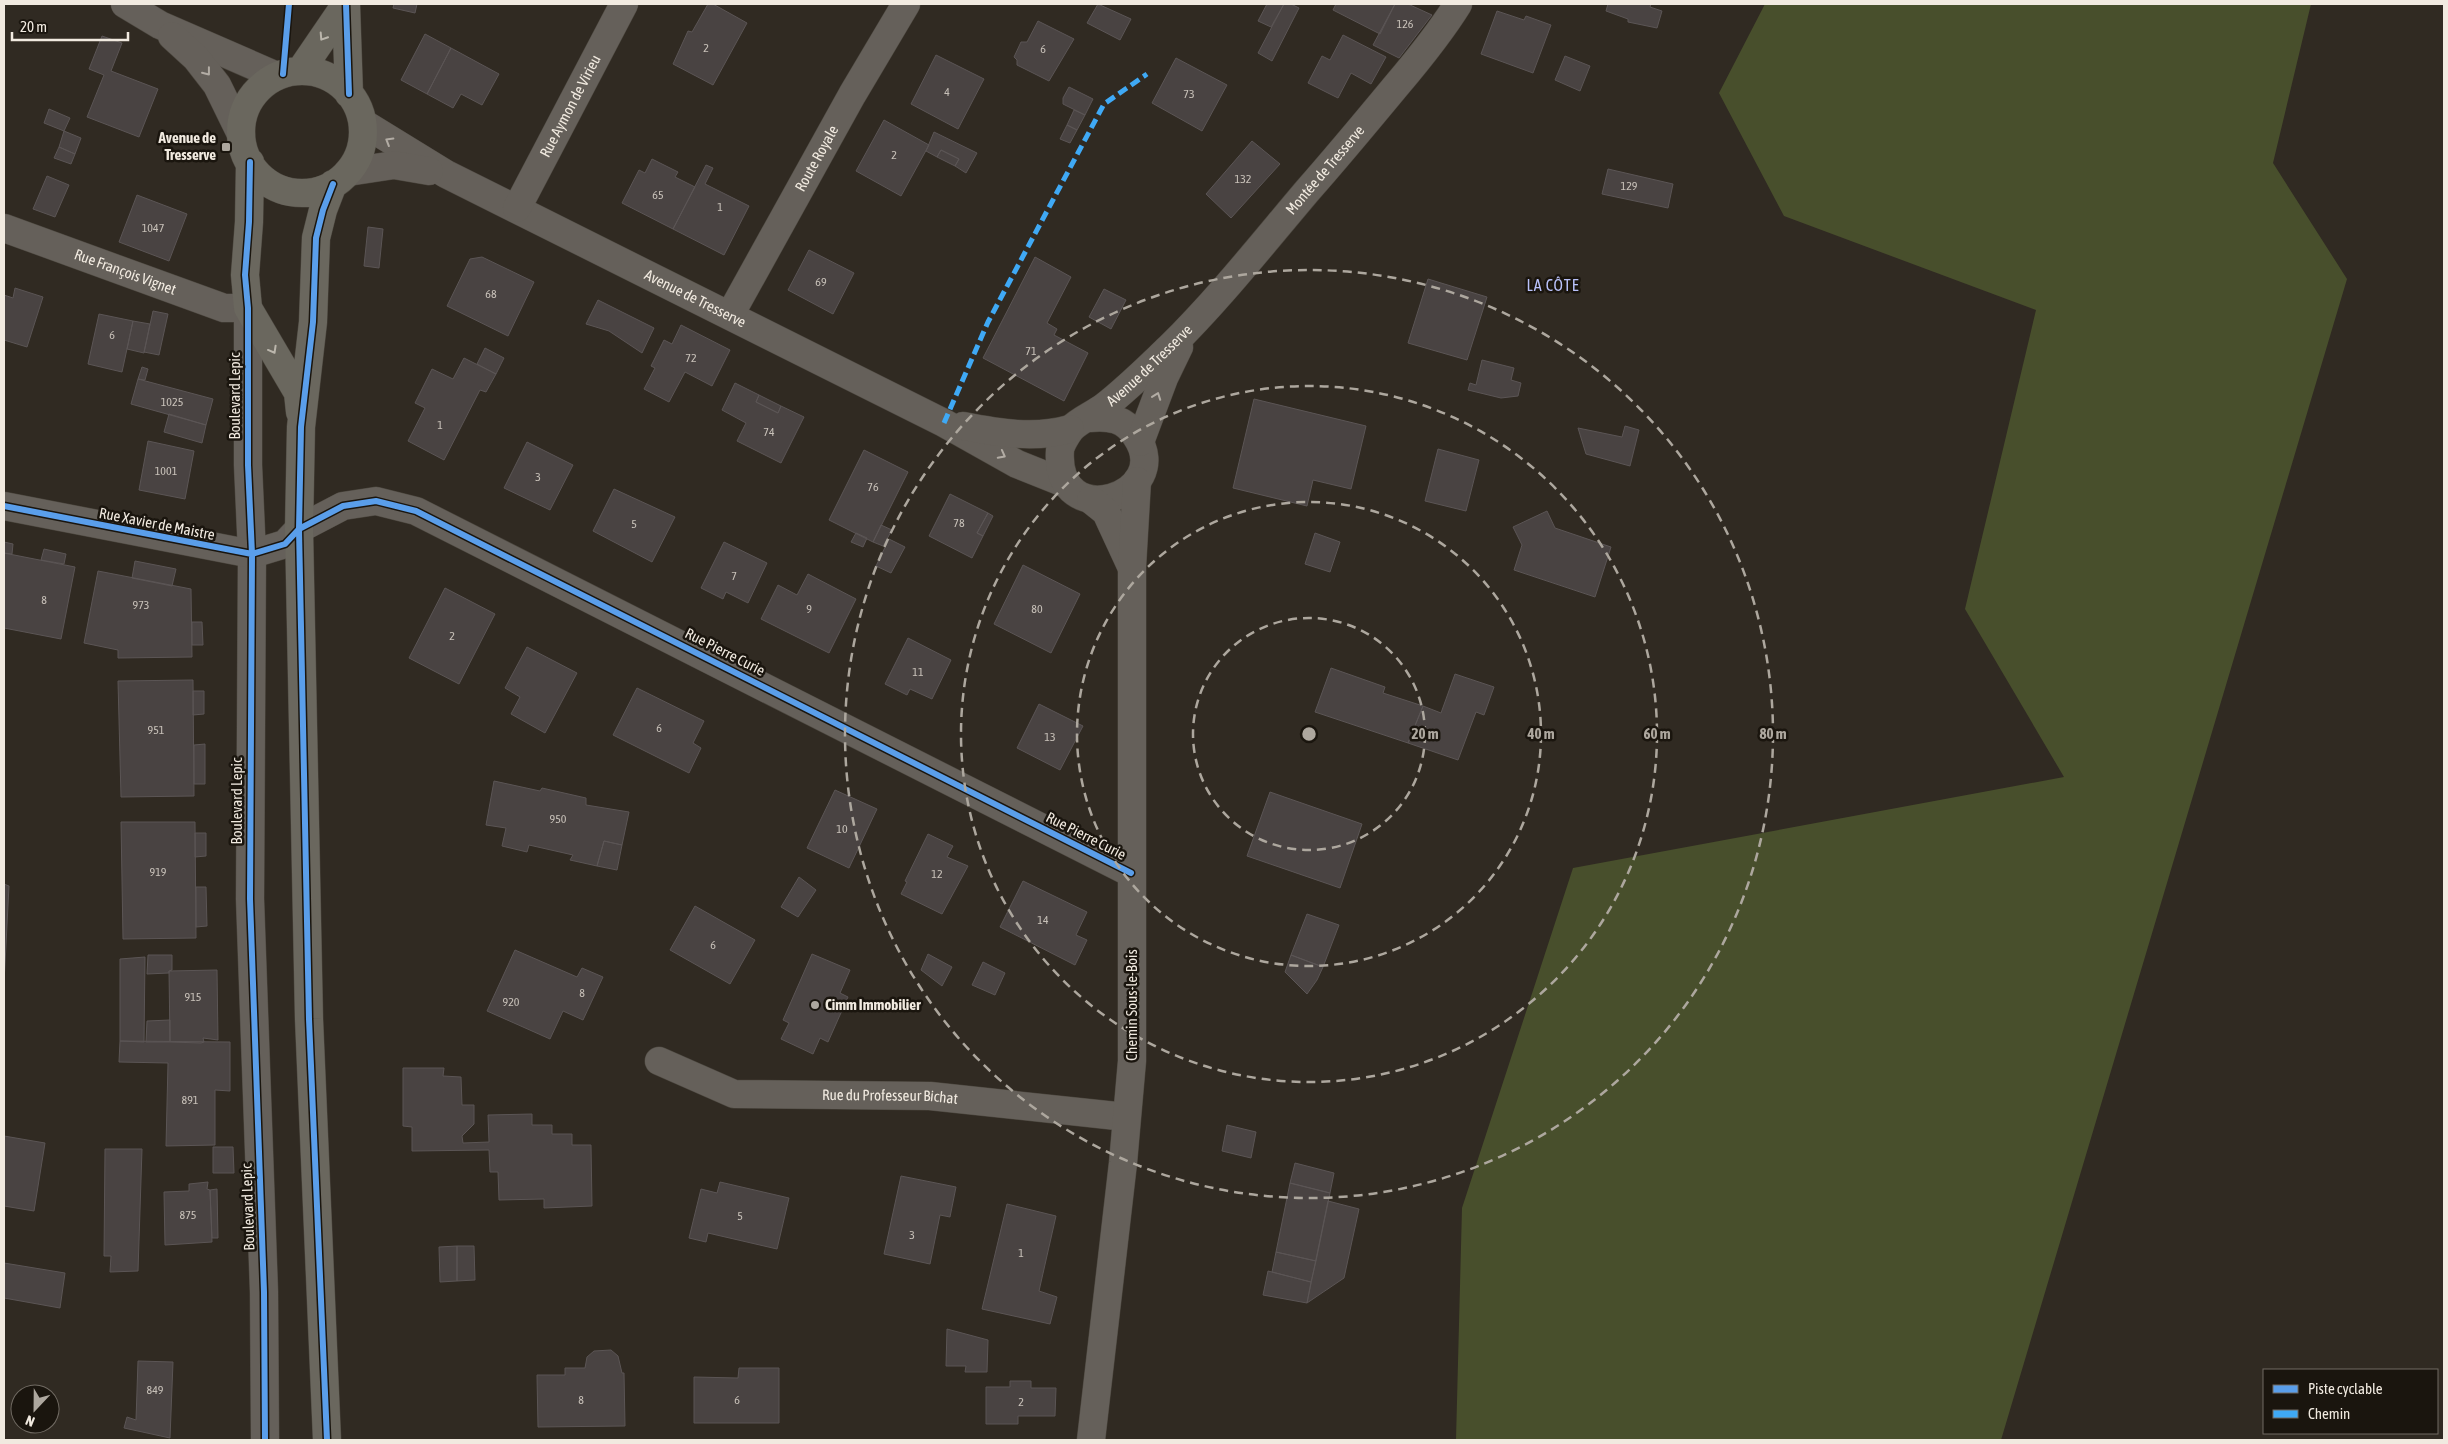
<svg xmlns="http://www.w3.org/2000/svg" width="2448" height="1444" font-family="'Asap Condensed',sans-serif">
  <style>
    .green { fill: #484f2c }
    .building { fill: #494342; stroke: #5b5555 }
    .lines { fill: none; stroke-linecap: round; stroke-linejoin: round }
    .minor-casing { stroke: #4b463e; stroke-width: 29 }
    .major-casing { stroke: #4b463e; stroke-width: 29 }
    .minor { stroke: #65605a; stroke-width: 28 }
    .major { stroke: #6a675e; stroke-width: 28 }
    .quiet { stroke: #3fa9f5; stroke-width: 5; stroke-dasharray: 10 5; stroke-linecap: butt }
    .cycleway-casing { stroke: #1a150e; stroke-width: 9 }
    .cycleway { stroke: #5a9eea; stroke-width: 6 }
    .oneway { stroke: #bbb6ac }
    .oneway2 { stroke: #b2aca4 }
    .ring { fill: none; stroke: #ada79e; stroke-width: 2.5; stroke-dasharray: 9 6 }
    .poi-dot { fill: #ada79e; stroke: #1a150e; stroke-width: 2 }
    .labels { text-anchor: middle; stroke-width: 5; stroke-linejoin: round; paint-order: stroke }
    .number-label { font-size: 12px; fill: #c7c0b8 }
    .street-label { font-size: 15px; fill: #f1eae0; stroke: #1a150e }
    .poi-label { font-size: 15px; font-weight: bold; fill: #f1eae0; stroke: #1a150e; text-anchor: end }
    .neighbourhood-label { font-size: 16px; letter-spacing: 1px; fill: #bac2fb; stroke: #1a150e }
    .centre { fill: #ada79e; stroke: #1a150e; stroke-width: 2.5 }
    .ring-label { font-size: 15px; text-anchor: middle; font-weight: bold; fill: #ada79e; stroke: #1a150e; stroke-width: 5; stroke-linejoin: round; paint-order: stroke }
  </style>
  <rect width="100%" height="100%" fill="#302a22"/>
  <!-- green -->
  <path class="green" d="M 1765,4 L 2311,4 L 2273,163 L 2347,279 L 2001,1440 L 1456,1440 L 1462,1208 L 1573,868 L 2064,777 L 1965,609 L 2036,310 L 1784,216 L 1719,93 Z"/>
  <!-- building -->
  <path class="building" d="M 394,4 L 417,4 L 415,13 L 393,8 Z
    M 708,4 L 713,4 L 747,23 L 713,85 L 673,64 L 688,31 L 692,32 Z
    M 1098,4 L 1131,19 L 1120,40 L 1087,23 Z
    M 1267,4 L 1284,4 L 1271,27 L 1258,21 Z
    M 1284,4 L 1291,4 L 1299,8 L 1272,61 L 1258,53 Z
    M 1336,4 L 1395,4 L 1380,34 L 1333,10 Z
    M 1395,4 L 1408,4 L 1432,15 L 1399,58 L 1373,45 Z
    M 1608,4 L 1651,4 L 1650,7 L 1662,11 L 1657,28 L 1628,22 L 1628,19 L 1606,11 Z
    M 1497,11 L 1524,20 L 1526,16 L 1551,25 L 1533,73 L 1481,54 Z
    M 1038,21 L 1074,39 L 1049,81 L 1017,65 L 1017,60 L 1014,57 L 1021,42 L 1027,42 Z
    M 425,34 L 451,48 L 427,94 L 401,80 Z
    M 1343,35 L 1386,57 L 1371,84 L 1351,73 L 1338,98 L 1308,83 L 1322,56 L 1330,60 Z
    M 102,36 L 122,43 L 111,71 L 158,89 L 139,137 L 87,117 L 104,75 L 89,69 Z
    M 451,48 L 499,74 L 482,105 L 461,94 L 453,108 L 427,94 Z
    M 936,55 L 984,79 L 958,129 L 911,104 Z
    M 1565,56 L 1590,66 L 1580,91 L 1555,80 Z
    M 1176,58 L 1227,85 L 1202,131 L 1152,103 Z
    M 1069,87 L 1093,99 L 1085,115 L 1063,104 L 1063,98 Z
    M 49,109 L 70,118 L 64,131 L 44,123 Z
    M 1074,110 L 1085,115 L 1077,130 L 1067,125 Z
    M 884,120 L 929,145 L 901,196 L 856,171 Z
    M 1067,125 L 1077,130 L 1070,143 L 1060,139 Z
    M 64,131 L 81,138 L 75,154 L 59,147 Z
    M 934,132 L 977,153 L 966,173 L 955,166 L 959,159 L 941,150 L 937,157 L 926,151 Z
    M 1252,141 L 1280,164 L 1231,218 L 1206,194 Z
    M 59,147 L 75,154 L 71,164 L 54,158 Z
    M 941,150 L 959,159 L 955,166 L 937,157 Z
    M 652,159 L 678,172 L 675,177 L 695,187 L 673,229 L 622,203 L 639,170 L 645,173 Z
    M 706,165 L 713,168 L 705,184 L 749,206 L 724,255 L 673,229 Z
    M 1608,169 L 1673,184 L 1668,208 L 1602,194 Z
    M 47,176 L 69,185 L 55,217 L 33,209 Z
    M 137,195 L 187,214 L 169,261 L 119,242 Z
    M 368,227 L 383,229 L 379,268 L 364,266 Z
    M 809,250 L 854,273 L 833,314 L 788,290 Z
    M 482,257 L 534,282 L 508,336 L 447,306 L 470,259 Z
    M 1035,257 L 1071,277 L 1047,323 L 1057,329 L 1054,335 L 1088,353 L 1064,401 L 983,358 Z
    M 1428,279 L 1487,297 L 1467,360 L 1408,343 Z
    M 15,288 L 43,297 L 27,347 L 4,340 L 4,295 L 13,298 Z
    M 1104,289 L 1126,300 L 1111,329 L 1089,317 Z
    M 598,300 L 654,328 L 642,353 L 609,331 L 586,324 Z
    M 153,311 L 168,314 L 159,355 L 144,352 Z
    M 99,314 L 133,321 L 122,372 L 88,364 Z
    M 133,321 L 150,324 L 144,353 L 127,349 Z
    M 681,325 L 730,350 L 712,386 L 685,372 L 669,402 L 644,389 L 655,368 L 651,366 L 664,340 L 672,344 Z
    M 485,348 L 504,358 L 496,374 L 477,364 Z
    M 464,358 L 496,374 L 486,392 L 480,390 L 444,460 L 408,441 L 425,408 L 415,403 L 432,369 L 453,379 Z
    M 1482,360 L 1514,368 L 1511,380 L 1521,383 L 1518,396 L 1501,398 L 1468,390 L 1470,383 L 1476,385 Z
    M 142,367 L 148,369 L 145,380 L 138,379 Z
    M 138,379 L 213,399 L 206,425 L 131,404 Z
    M 735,383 L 759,395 L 756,402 L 778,413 L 781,406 L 804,417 L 781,463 L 737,441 L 746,423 L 722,410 Z
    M 759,395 L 781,406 L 778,413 L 756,402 Z
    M 1254,399 L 1366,426 L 1351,489 L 1313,480 L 1307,506 L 1233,488 Z
    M 169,414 L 206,425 L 202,443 L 164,432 Z
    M 1625,426 L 1639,430 L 1630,466 L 1586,454 L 1578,428 L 1622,437 Z
    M 148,441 L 194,451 L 185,499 L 139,490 Z
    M 527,442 L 573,465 L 550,510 L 504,488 Z
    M 1438,449 L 1479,460 L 1466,511 L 1425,501 Z
    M 864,450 L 908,472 L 873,542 L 829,520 Z
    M 614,489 L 675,517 L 652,562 L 593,531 Z
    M 950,494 L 988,513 L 977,533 L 983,536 L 972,558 L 929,536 Z
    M 1547,511 L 1555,528 L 1611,547 L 1595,597 L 1514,570 L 1522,545 L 1513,527 Z
    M 988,513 L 993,516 L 983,536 L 977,533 Z
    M 881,525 L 892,530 L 883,546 L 873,542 Z
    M 856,533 L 867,538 L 863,547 L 851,542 Z
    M 1315,533 L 1340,542 L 1330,572 L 1305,564 Z
    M 889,539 L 905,547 L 891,573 L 876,566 Z
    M 4,542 L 13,544 L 12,554 L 4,553 Z
    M 724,542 L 767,563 L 748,603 L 726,592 L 723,599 L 701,588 Z
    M 44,549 L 66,554 L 64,564 L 41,560 Z
    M 4,553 L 75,567 L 61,639 L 4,628 Z
    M 135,561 L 176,569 L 172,586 L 132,578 Z
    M 1023,565 L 1080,594 L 1051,653 L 994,624 Z
    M 98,571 L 191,589 L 192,657 L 118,658 L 118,650 L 84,643 Z
    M 808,574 L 856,599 L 829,653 L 761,619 L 778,585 L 797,595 Z
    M 445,588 L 495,614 L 459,684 L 409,658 Z
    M 192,622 L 202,622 L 203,645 L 192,645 Z
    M 908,638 L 951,660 L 932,699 L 910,689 L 907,695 L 885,684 Z
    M 527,647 L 577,673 L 545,733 L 511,714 L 520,697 L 505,688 Z
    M 1331,668 L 1385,687 L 1383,693 L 1423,706 L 1408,743 L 1315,712 Z
    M 1455,674 L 1494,687 L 1484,715 L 1476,712 L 1458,760 L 1408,743 L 1423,706 L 1441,713 Z
    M 193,680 L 194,796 L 121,797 L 118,681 Z
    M 637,688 L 704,721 L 693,743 L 701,748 L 689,773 L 613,735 Z
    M 193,691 L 204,691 L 204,714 L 193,715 Z
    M 1039,704 L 1083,726 L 1060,770 L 1017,748 Z
    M 205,744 L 205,784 L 194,784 L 194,745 Z
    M 494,781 L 540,791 L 542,788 L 586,798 L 586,805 L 629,812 L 622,845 L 604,841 L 597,866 L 570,860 L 573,855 L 529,845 L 527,852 L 502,846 L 506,828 L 486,825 Z
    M 835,790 L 877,809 L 849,868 L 807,848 Z
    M 1270,792 L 1362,824 L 1340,888 L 1247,856 Z
    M 121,822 L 195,822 L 196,938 L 123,939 Z
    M 195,833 L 206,833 L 206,856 L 195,857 Z
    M 928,834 L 953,846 L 947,857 L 968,866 L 942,914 L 901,894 L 907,882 L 905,881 Z
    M 604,841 L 622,845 L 617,870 L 597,866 Z
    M 799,877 L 816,890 L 798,917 L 781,907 Z
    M 1023,881 L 1087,912 L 1076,935 L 1087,940 L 1075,965 L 1000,927 Z
    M 4,884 L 9,886 L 4,983 Z
    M 196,887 L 206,887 L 207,926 L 196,927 Z
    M 695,906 L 755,940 L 730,984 L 670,950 Z
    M 1307,914 L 1339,925 L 1323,967 L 1291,955 Z
    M 515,950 L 577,977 L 582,968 L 603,977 L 583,1020 L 563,1011 L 550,1039 L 487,1011 Z
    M 812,954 L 850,970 L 840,993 L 848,997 L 828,1042 L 820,1038 L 813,1054 L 781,1039 L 789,1023 L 783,1020 Z
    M 928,954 L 952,967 L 942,986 L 921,970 Z
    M 148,955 L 172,955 L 172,970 L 169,971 L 169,973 L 147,974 Z
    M 1291,955 L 1323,967 L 1317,980 L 1307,994 L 1285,972 Z
    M 145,957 L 144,1042 L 120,1041 L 120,959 Z
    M 983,962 L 1005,973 L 995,995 L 972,985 Z
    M 217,970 L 218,1040 L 203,1038 L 204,1042 L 201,1043 L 170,1042 L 169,971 Z
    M 170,1020 L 170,1042 L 146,1042 L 147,1021 Z
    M 120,1041 L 230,1042 L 230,1091 L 215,1090 L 215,1145 L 166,1146 L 168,1063 L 119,1062 Z
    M 403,1068 L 444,1068 L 443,1076 L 461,1077 L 462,1105 L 474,1105 L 474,1124 L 462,1136 L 463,1143 L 489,1142 L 488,1115 L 532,1114 L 532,1125 L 552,1125 L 552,1134 L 572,1134 L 572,1145 L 591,1145 L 592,1206 L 544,1208 L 544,1199 L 499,1200 L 498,1172 L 490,1172 L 489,1150 L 412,1151 L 412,1127 L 403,1126 Z
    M 1227,1125 L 1256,1132 L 1251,1158 L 1222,1151 Z
    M 4,1136 L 45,1143 L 34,1211 L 4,1206 Z
    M 213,1147 L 233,1147 L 234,1173 L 213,1173 Z
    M 105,1149 L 142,1149 L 138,1271 L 110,1272 L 111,1256 L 104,1256 Z
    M 1295,1163 L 1334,1173 L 1330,1193 L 1290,1183 Z
    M 901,1176 L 956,1187 L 950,1217 L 940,1215 L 930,1264 L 884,1254 Z
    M 208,1182 L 207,1189 L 210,1190 L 212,1242 L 165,1245 L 164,1192 L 189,1191 L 189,1184 Z
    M 720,1182 L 789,1198 L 777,1249 L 708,1233 L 706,1242 L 689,1238 L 701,1189 L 717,1193 Z
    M 1290,1183 L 1330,1193 L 1316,1261 L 1276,1252 Z
    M 217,1189 L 218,1238 L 212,1238 L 210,1190 Z
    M 1328,1201 L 1359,1209 L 1344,1278 L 1307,1303 Z
    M 1007,1204 L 1056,1216 L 1039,1291 L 1057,1297 L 1050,1324 L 982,1309 Z
    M 457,1246 L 457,1281 L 440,1282 L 439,1247 Z
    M 457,1246 L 474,1246 L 475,1280 L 457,1281 Z
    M 1276,1252 L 1316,1261 L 1311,1282 L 1272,1272 Z
    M 4,1263 L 65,1273 L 60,1308 L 4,1298 Z
    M 1268,1271 L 1311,1282 L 1307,1303 L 1263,1295 Z
    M 947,1329 L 988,1340 L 987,1372 L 965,1372 L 966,1366 L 946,1366 Z
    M 611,1350 L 618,1356 L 622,1373 L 624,1373 L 625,1426 L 538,1427 L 537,1375 L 565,1375 L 565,1368 L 585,1368 L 587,1357 L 594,1351 Z
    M 138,1361 L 173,1362 L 170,1438 L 124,1428 L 127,1417 L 136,1420 Z
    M 739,1368 L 779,1368 L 779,1423 L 694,1423 L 694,1377 L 738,1378 Z
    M 1010,1381 L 1031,1381 L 1031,1388 L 1056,1388 L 1055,1416 L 1018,1416 L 1018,1424 L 986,1424 L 986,1387 L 1010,1387 Z"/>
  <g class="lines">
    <defs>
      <g id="minor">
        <path d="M 125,4 L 160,25 L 277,76"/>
        <path d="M 172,36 L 196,58 L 217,85 L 241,134"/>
        <path id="s1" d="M 363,123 L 446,174 L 944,423 L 1017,464 L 1067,484"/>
        <path d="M 348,172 L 394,165 L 429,171"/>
        <path id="s2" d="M 517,208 L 624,4"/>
        <path id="s3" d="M 4,228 L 224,308 L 248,308 L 248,465 L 252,554 L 250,899 L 264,1292 L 265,1440"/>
        <path id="s4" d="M 730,315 L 852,95 L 906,4"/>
        <path id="s5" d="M 1090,418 C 1110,416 1125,419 1136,436 C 1177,496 1054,536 1060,450 C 1061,444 1067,434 1071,429 C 1079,420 1095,414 1105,406 C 1128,388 1148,368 1169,348 C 1219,299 1263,243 1308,190 C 1338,156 1367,121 1396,86 C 1418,60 1440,33 1458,4"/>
        <path d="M 963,426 C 999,433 1035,439 1070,429"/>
        <path d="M 1140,442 L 1164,378 L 1179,347"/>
        <path d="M 1091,500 L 1106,512 L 1131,566"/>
        <path d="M 4,506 L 252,554 L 285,544 L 299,529 L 343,506 L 376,501 L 416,511 L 1131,873"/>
        <path id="s6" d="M 659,1061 L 734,1094 L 930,1096 L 1126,1117"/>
        <path d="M 1091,1440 L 1123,1163 L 1132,1061 L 1132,567 L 1137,481"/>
      </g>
      <path id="major" d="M 346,4 L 349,94
        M 301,70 L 346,4
        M241 132a61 61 0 1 1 122 0a61 61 0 1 1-122 0Z
        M 250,162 L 249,222 L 245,275 L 248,308 L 298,393 L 300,412
        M 327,1440 L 309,1019 L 299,529 L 301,427 L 313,322 L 316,238 L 323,210 L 333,184"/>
    </defs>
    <!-- minor casing -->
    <use href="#minor" class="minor-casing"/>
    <!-- major casing -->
    <use href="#major" class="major-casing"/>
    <!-- minor -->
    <use href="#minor" class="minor"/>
    <!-- major -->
    <use href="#major" class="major"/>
    <!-- quiet -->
    <path class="quiet" d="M 944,423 L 988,322 L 1104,104 L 1147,74"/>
    <defs>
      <path id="cycleway" d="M 346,4 L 349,94
        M 283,74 L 289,4
        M 250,162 L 249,222 L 245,275 L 248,308 L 248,465 L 252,554 L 250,899 L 264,1292 L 265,1440
        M 4,506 L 252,554 L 285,544 L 299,529 L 343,506 L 376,501 L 416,511 L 1131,873
        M 327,1440 L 309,1019 L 299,529 L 301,427 L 313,322 L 316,238 L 323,210 L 333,184"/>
    </defs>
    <!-- cycleway casing -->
    <use href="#cycleway" class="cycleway-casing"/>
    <!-- cycleway -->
    <use href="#cycleway" class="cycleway"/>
  </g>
  <!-- one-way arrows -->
  <defs><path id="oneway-chevron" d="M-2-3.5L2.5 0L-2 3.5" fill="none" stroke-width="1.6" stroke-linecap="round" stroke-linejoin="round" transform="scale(1.25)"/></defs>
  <g class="oneway">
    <use href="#oneway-chevron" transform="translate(323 37) rotate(123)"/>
    <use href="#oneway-chevron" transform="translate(273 350) rotate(61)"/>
  </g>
  <g class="oneway2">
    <use href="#oneway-chevron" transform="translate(207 72) rotate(52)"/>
    <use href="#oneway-chevron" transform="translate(389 141) rotate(-149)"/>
    <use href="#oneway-chevron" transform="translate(1157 396) rotate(-70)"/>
    <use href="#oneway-chevron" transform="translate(1002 455) rotate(28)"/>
  </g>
  <!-- distance rings -->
  <g class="ring">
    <circle cx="1309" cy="734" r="116"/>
    <circle cx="1309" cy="734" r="232"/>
    <circle cx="1309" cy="734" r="348"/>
    <circle cx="1309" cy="734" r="464"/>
  </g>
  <!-- markers -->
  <g class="poi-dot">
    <rect x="221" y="142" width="10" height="10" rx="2.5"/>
    <circle cx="815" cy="1005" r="5"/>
  </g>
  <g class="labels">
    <!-- number labels -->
    <g class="number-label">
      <text x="1405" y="28">126</text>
      <text x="706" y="52">2</text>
      <text x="1043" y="53">6</text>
      <text x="947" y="96">4</text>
      <text x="1189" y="98">73</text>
      <text x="894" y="159">2</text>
      <text x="1243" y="183">132</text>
      <text x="1629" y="190">129</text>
      <text x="658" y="199">65</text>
      <text x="720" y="211">1</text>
      <text x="153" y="232">1047</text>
      <text x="821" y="286">69</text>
      <text x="491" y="298">68</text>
      <text x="112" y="339">6</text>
      <text x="1031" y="355">71</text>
      <text x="691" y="362">72</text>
      <text x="172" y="406">1025</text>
      <text x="440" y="429">1</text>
      <text x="769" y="436">74</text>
      <text x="166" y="475">1001</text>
      <text x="538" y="481">3</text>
      <text x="873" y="491">76</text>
      <text x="959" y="527">78</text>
      <text x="634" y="528">5</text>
      <text x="734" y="580">7</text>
      <text x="44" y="604">8</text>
      <text x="141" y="609">973</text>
      <text x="809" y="613">9</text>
      <text x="1037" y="613">80</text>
      <text x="452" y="640">2</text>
      <text x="918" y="676">11</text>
      <text x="659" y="732">6</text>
      <text x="156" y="734">951</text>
      <text x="1050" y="741">13</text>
      <text x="558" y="823">950</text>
      <text x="842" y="833">10</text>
      <text x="158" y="876">919</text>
      <text x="937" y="878">12</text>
      <text x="1043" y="924">14</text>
      <text x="713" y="949">6</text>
      <text x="582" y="997">8</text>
      <text x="193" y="1001">915</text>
      <text x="511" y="1006">920</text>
      <text x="190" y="1104">891</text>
      <text x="188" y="1219">875</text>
      <text x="740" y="1220">5</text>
      <text x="912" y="1239">3</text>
      <text x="1021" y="1257">1</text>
      <text x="155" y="1394">849</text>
      <text x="581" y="1404">8</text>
      <text x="737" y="1404">6</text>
      <text x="1021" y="1406">2</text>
    </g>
    <!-- street labels -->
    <g class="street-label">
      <text dy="5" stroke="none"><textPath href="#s2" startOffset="115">Rue Aymon de Virieu</textPath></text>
      <text dy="5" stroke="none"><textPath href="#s4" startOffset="179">Route Royale</textPath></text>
      <text dy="5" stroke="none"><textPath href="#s5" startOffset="605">Montée de Tresserve</textPath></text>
      <text dy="5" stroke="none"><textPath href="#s3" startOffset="129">Rue François Vignet</textPath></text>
      <text dy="5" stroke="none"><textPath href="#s1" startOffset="376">Avenue de Tresserve</textPath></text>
      <text dy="5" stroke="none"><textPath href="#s5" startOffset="342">Avenue de Tresserve</textPath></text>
      <text transform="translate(235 396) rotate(-90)" y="5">Boulevard Lepic</text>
      <text transform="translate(157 524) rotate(11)" y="5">Rue Xavier de Maistre</text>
      <text transform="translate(725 652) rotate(27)" y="5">Rue Pierre Curie</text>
      <text transform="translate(237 801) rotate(-90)" y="5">Boulevard Lepic</text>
      <text transform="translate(1086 836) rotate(27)" y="5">Rue Pierre Curie</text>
      <text transform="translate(1132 1005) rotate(-90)" y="5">Chemin Sous-le-Bois</text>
      <text dy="5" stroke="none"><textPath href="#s6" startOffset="238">Rue du Professeur Bichat</textPath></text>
      <text transform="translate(248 1207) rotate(-92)" y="5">Boulevard Lepic</text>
    </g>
    <!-- poi labels -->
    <g class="poi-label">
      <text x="216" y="143">Avenue de<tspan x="216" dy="17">Tresserve</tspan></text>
      <text x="825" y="1010" text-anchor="start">Cimm Immobilier</text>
    </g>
    <!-- neighbourhood labels -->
    <g class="neighbourhood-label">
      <text x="1553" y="291">LA CÔTE</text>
    </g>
  </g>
  <circle cx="1309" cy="734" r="8" class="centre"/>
  <g class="ring-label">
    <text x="1425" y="739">20 m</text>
    <text x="1541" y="739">40 m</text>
    <text x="1657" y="739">60 m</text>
    <text x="1773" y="739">80 m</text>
  </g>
  <!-- border -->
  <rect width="2448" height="1444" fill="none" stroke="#f1eae0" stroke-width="10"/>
  <!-- legend -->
  <rect x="2263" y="1369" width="175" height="65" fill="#1a150e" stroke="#706a62"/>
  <rect x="2273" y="1385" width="25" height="8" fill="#5a9eea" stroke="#706a62"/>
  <text x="2308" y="1394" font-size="15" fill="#f1eae0">Piste cyclable</text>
  <rect x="2273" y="1410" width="25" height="8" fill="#3fa9f5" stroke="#706a62"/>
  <text x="2308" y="1419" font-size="15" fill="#f1eae0">Chemin</text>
  <!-- north arrow -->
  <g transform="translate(35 1409) rotate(202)"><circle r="24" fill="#1a150e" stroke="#706a62"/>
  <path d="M0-4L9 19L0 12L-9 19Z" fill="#ada79e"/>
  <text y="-8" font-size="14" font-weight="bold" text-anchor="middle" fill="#f1eae0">N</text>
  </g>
  <!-- scale -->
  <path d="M12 32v8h116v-8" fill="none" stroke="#f1eae0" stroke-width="2.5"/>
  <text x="20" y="32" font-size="15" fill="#f1eae0" stroke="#1a150e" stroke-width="4" paint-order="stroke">20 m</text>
</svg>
